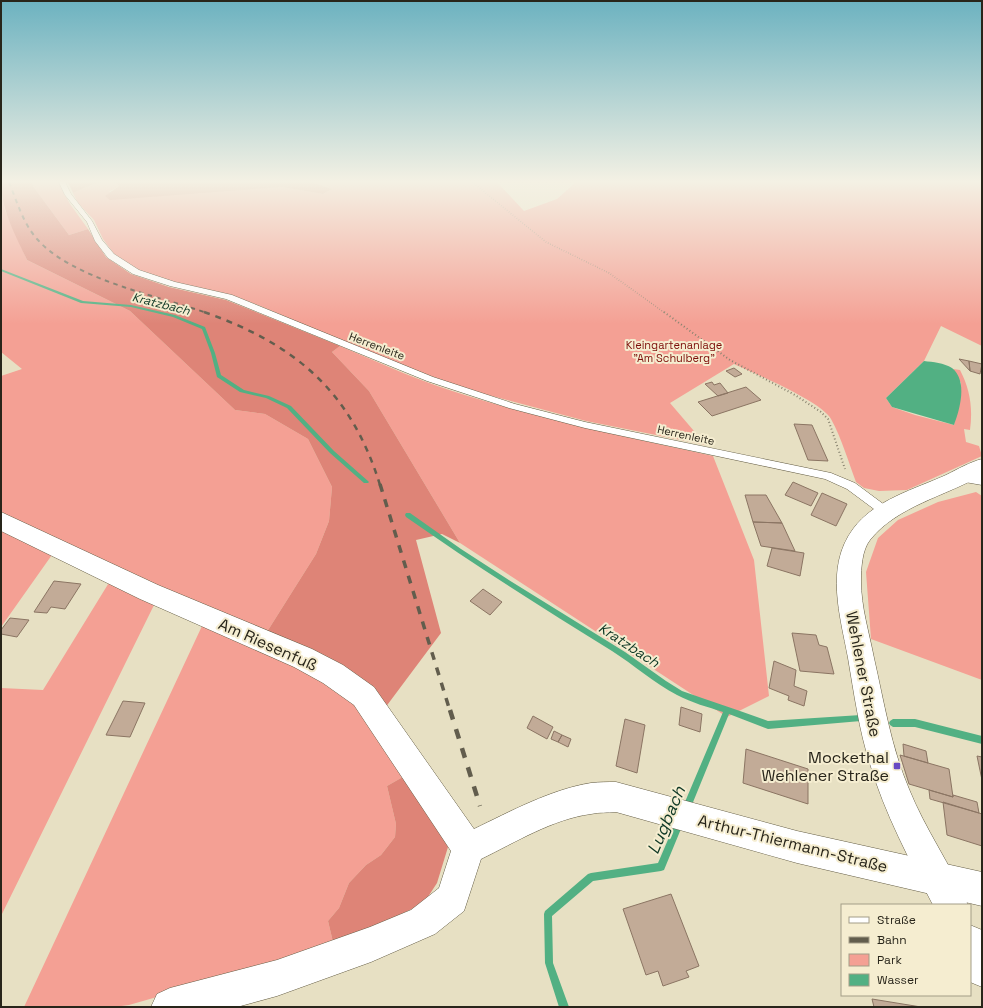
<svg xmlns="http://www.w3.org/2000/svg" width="983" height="1008" font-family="'Space Grotesk',sans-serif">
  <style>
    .green { fill: #f4a094 }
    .forest { fill: #de8477 }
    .water { fill: #52b083 }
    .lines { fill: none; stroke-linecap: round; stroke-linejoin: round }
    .stream { fill: #52b083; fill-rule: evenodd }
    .building { fill: #c2ab97; stroke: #8b7563 }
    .service-casing { stroke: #655e46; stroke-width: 1 }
    .minor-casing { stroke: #655e46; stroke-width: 1 }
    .tertiary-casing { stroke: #655e46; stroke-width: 1 }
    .path-far1 { stroke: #88836f; stroke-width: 1.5; stroke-dasharray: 0.5 2; stroke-linecap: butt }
    .path { stroke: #88836f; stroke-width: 2; stroke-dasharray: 1 2.5; stroke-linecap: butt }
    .service { fill: #fff; fill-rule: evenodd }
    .minor { fill: #fff; fill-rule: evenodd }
    .tertiary { fill: #fff; fill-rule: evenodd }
    .rail-far3 { stroke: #625d4d; stroke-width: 2; stroke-dasharray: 4.5 4.5; stroke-linecap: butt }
    .rail-far2 { stroke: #625d4d; stroke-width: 2.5; stroke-dasharray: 6 6; stroke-linecap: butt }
    .rail-far1 { stroke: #625d4d; stroke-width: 3.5; stroke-dasharray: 8 8; stroke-linecap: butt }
    .rail { stroke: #625d4d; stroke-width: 4.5; stroke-dasharray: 10 10; stroke-linecap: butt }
    .poi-dot { fill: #694bc4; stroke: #f5edd0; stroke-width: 1.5 }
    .labels { text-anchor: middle; stroke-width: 4; stroke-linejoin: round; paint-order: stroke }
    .far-park-label { font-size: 11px; fill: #7d0f0b; stroke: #f5edd0 }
    .far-street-label { font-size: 11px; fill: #28251a; stroke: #f5edd0 }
    .far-water-label { font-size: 12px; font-style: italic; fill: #0d3724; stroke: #f5edd0 }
    .water-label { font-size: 14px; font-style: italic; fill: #0d3724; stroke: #f5edd0 }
    .near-street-label { font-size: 16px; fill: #28251a; stroke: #f5edd0 }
    .near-poi-label { font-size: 16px; fill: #28251a; stroke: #f5edd0; text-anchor: end }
    .near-water-label { font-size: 17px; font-style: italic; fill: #0d3724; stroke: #f5edd0 }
  </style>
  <rect width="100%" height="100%" fill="#e7e0c3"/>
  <!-- green -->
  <path class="green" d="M 32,182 L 58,182 L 70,204 L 88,229 L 69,235 L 33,186 Z
    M 104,182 L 116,183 L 119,186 L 109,192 L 283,187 L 323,194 L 332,189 L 312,182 L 497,182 L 524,211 L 557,199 L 576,182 L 982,182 L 982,346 L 941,326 L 924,361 L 886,398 L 892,407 L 915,415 L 954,425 L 961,383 L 953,369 L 960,370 C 970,389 973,408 970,430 L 964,429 L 966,442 L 979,446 L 982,456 L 907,490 L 879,491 L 864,488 L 856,482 C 848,461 842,439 831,419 C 822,402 754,373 734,364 L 670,403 L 706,445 L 586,421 L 469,390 L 431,376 L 344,342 L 258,305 L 231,296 L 174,282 L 138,270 L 114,254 L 103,239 L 94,220 L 78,203 L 73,193 L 91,185 Z
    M 1,192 L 5,210 L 27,260 L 130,311 L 235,410 L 265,414 L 308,439 L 332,487 L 329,521 L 316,554 L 265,635 L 1,513 L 1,376 L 22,369 L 1,352 Z
    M 340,346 C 382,364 424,383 468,396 C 548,421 631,438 713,456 L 754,560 L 769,696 L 727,717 L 460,543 L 369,391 L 332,352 Z
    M 976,492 L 982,496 L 982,680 L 871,639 L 866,572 L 878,538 L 898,520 L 938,502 Z
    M 5,528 L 54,552 L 1,627 L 1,533 Z
    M 110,581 L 155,603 L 1,916 L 1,688 L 43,690 Z
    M 202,626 L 256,647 L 354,698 L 408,774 L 387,786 L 396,824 L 395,837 L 381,855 L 366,865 L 349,883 L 339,908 L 328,921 L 333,942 L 279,962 L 129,1005 L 114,1007 L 24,1007 Z"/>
  <!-- forest -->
  <path class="forest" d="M 1,182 L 32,182 L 33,186 L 69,235 L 88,229 L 106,257 L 131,274 L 169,287 L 226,300 L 340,346 L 332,352 L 369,391 L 460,543 L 442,534 L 416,540 L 441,633 L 385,708 L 265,635 L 316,554 L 329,521 L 332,487 L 308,439 L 265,414 L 235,410 L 130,311 L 27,260 C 16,236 1,210 1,182 Z
    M 68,182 L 104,182 L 91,185 L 73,193 Z
    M 114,182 L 312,182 L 332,189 L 323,194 L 282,187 L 110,200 L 105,196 L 119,186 L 116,183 Z
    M 408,774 L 448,847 L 437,883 L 424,903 L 379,925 L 333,942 L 328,921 L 339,908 L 349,883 L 366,865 L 381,855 L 395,837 L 396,824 L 387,786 Z"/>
  <!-- water -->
  <path class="water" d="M 924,361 C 933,362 944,363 952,368 C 968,381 960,409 954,425 L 892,407 L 886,398 Z"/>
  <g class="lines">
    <!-- stream -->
    <path class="stream" d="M 1,269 L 83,301 L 131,305 L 175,315 L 205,327 L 215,353 L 221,375 L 244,390 L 269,396 L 291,406 L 334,451 L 368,481 L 369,482 L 368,483 L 364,483 L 330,453 L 287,408 L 266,398 L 240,392 L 217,377 L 211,353 L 202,329 L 173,317 L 131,307 L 81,303 L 1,271 Z
      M 406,513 L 410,513 L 461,549 L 512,582 L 625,652 L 666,681 L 682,691 L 702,698 L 740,711 L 768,721 L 861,715 L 864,716 L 865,718 L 864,720 L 861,721 L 768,729 L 729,714 L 689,812 L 686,813 L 683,812 L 682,809 L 723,712 C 708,707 692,703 677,695 C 654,683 634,665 612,651 C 542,608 473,564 406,517 L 405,515 Z
      M 893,719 L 915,719 L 982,736 L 982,744 L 915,727 L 893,727 L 890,725 L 889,723 L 890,721 Z
      M 679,820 L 682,821 L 683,824 L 664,870 L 661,871 L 593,881 L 552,916 L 553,963 L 569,1007 L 559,1007 L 545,963 L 544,914 L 545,911 L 588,874 L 591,873 L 658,863 L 676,821 Z"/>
  </g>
  <!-- building -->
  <path class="building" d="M 959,359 L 969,361 L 970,371 Z
    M 969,361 L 982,364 L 980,374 L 970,371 Z
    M 734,368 L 742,374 L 735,377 L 726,371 Z
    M 712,382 L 714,385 L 720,383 L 728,393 L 718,396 L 705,384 Z
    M 746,387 L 761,400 L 712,416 L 698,402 Z
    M 794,424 L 812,425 L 828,461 L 808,460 Z
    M 793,482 L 818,493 L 811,506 L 785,495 Z
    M 822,493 L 847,504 L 836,526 L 811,515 Z
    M 745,495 L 766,495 L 782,523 L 753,522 Z
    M 753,522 L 782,523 L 795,551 L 761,546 Z
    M 772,548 L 804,553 L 800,576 L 767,566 Z
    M 54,581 L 81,584 L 65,609 L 51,607 L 47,613 L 34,612 Z
    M 483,589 L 502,602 L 490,615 L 470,601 Z
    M 10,618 L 29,620 L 17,637 L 1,634 L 1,630 Z
    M 792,633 L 816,635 L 819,645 L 827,647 L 834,674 L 800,671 Z
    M 774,661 L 796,670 L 794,686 L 807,691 L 804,706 L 788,700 L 789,696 L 769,688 Z
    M 123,701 L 145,703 L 130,737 L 106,735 Z
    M 681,707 L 702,714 L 700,732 L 679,725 Z
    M 533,716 L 553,727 L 547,739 L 527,728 Z
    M 625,719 L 645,725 L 637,773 L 616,766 Z
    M 554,731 L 562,735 L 558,742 L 551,739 Z
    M 562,735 L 571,739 L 568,747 L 558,742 Z
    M 903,744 L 926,751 L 928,763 L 904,756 Z
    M 746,749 L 808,769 L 808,804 L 743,783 Z
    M 900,755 L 949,769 L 953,797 L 909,784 Z
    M 977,756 L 982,757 L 982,780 Z
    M 929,790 L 953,797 L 953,795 L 977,802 L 979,813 L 930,799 Z
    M 943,802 L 982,814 L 982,846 L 947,835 Z
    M 671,894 L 699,966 L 686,971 L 689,977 L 663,986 L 658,971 L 646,975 L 623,909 Z
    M 872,999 L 921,1007 L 874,1007 Z"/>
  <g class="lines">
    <defs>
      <path id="service" d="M 59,182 L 65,182 L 71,194 L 92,221 L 102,240 L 114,254 L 139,270 L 175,282 L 232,295 L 433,377 L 515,404 L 585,422 L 831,473 L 855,483 L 890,509 L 892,512 L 890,515 L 886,516 L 882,515 L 847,489 L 825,479 L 585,428 L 509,408 L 427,381 L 226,299 L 170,286 L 133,274 L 108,258 L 95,241 L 87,222 L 65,195 Z"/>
      <path id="minor" d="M 966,468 L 982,469 L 982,485 L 959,481 L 955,476 L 959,471 Z
        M 1,512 L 158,585 L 312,649 L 343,665 L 374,687 L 474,829 C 509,812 552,789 591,783 C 599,782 608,782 616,782 L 797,831 L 982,872 L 982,906 L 797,863 L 616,812 C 608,813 599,812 591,814 C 553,819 516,842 481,859 L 464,911 L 435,934 L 371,962 L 277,996 L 237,1007 L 151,1007 L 157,994 L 170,988 L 277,960 L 370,927 L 411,910 L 439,888 L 451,851 L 354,705 L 323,683 L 294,667 L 140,599 L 1,531 Z"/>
      <path id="tertiary" d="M 982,459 L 982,475 C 946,496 897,506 870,540 C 862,550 861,568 861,581 C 861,607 869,632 874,658 C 884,702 891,747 909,789 C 925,829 951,865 968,905 L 933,905 C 909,859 885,814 870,764 C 859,730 854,693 848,658 C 840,615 825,567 853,529 C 874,500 915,489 946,475 C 958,469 970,462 982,459 Z
        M 970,925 L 982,930 L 982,987 L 970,982 Z"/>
    </defs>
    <!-- service casing -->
    <use href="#service" class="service-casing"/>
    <!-- minor casing -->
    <use href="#minor" class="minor-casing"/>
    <!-- tertiary casing -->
    <use href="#tertiary" class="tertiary-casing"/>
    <!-- path-far1 -->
    <path class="path-far1" d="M 472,182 L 546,242 L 609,273 L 665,313"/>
    <!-- path -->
    <path class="path" d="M 664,312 L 730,360 L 795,395 L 821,412 L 828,419 L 845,469"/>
    <!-- service -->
    <use href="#service" class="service"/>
    <!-- minor -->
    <use href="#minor" class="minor"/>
    <!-- tertiary -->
    <use href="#tertiary" class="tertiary"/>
    <!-- rail-far3 -->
    <path class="rail-far3" d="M 9,182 C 17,202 23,223 37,239 C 72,279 158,296 207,313"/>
    <!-- rail-far2 -->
    <path class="rail-far2" d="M 204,312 C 295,344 351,391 380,485"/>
    <!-- rail-far1 -->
    <path class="rail-far1" d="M 380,484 L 450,711"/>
    <!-- rail -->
    <path class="rail" d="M 450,710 L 480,806"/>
  </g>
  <!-- sky -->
  <linearGradient id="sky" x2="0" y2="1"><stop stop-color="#6cb2c0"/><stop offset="0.56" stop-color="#f4f1e4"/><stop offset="1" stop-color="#f4f1e4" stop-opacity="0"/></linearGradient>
  <rect width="983" height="324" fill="url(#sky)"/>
  <!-- markers -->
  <rect class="poi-dot" x="893" y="762" width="8" height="8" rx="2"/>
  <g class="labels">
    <!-- far-park labels -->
    <g class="far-park-label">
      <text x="674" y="349">Kleingartenanlage<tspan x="674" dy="13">"Am Schulberg"</tspan></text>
    </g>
    <!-- far-street labels -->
    <g class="far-street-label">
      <text transform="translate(377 346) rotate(21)" y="4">Herrenleite</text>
      <text transform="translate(686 435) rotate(12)" y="4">Herrenleite</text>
    </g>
    <!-- far-water labels -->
    <g class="far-water-label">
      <text transform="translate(161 304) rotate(14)" y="4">Kratzbach</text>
    </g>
    <!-- water labels -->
    <g class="water-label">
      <text transform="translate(629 645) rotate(33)" y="5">Kratzbach</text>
    </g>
    <!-- near-street labels -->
    <g class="near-street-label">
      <text transform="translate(268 644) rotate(24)" y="6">Am Riesenfuß</text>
      <text transform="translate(864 674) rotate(79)" y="6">Wehlener Straße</text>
      <text transform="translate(793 843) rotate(14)" y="6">Arthur-Thiermann-Straße</text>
    </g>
    <!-- near-poi labels -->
    <g class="near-poi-label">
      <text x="889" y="763">Mockethal<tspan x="889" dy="18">Wehlener Straße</tspan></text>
    </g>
    <!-- near-water labels -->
    <g class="near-water-label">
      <text transform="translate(666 820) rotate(-67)" y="6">Lugbach</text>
    </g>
  </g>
  <!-- border -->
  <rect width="983" height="1008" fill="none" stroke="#28251a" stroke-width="4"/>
  <!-- legend -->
  <rect x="841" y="904" width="130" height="92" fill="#f5edd0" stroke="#a39d87"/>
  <rect x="849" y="917" width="20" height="6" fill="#ffffff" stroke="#a39d87"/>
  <text x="877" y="924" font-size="12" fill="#28251a">Straße</text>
  <rect x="849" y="937" width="20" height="6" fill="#625d4d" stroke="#a39d87"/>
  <text x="877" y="944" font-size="12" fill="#28251a">Bahn</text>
  <rect x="849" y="954" width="20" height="12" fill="#f4a094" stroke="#a39d87"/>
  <text x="877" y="964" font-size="12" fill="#28251a">Park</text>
  <rect x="849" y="974" width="20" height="12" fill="#52b083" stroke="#a39d87"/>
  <text x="877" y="984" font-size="12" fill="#28251a">Wasser</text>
</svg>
